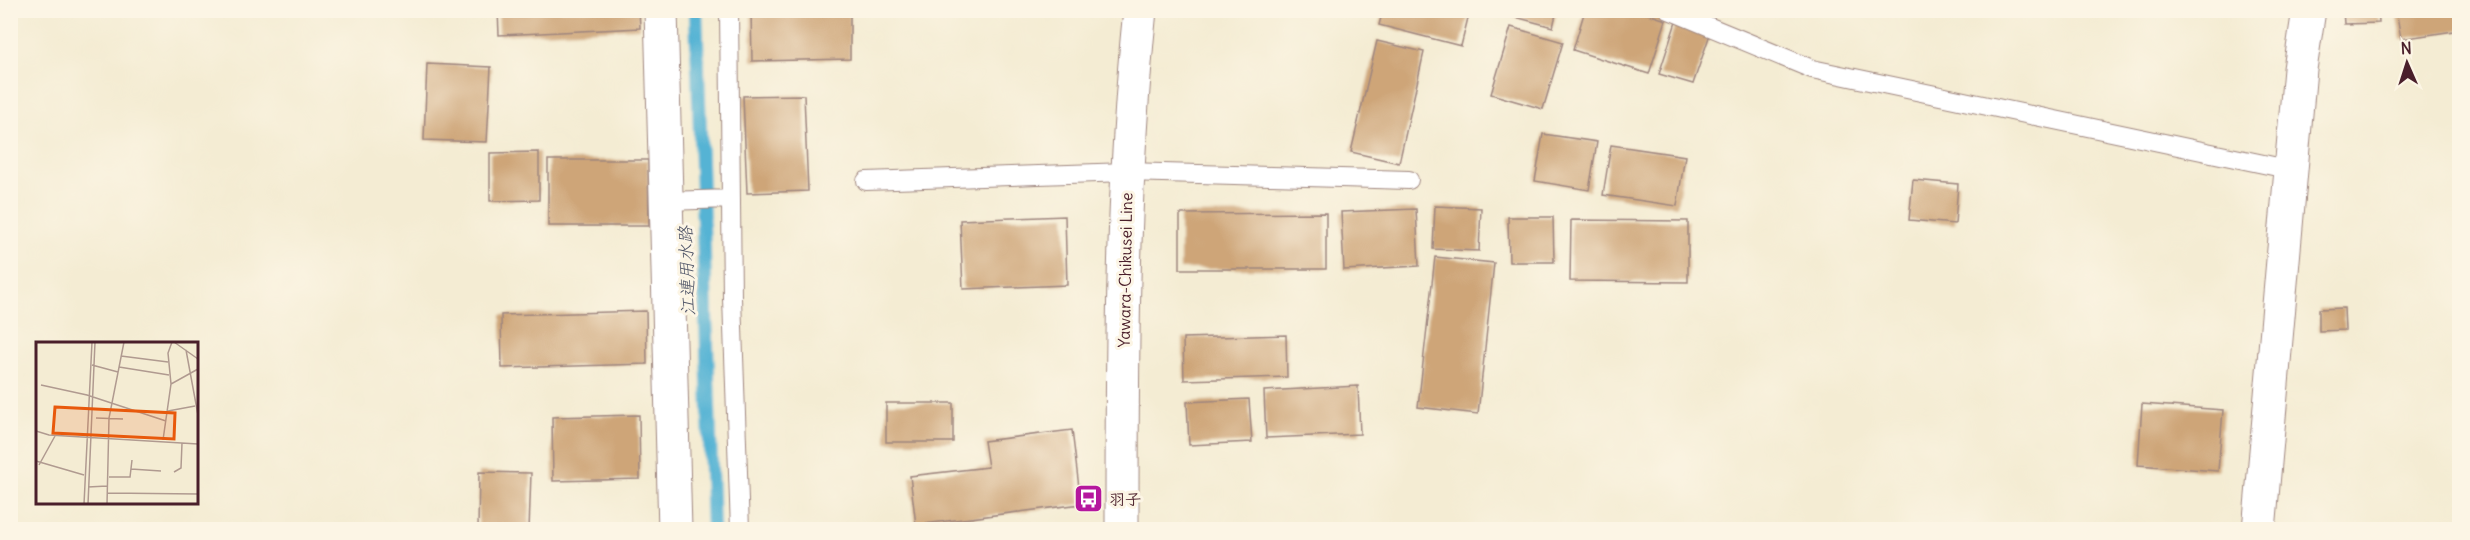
<svg xmlns="http://www.w3.org/2000/svg" width="2470" height="540" font-family="Delius,'Klee One',sans-serif">
  <style>
    .lines { fill: none; stroke-linecap: round; stroke-linejoin: round }
    .stream { stroke: #55b3d4; stroke-width: 14 }
    .building { fill: #cea578 }
    .lane-casing { stroke: #9f867f; stroke-width: 20 }
    .street-casing { stroke: #9f867f; stroke-width: 35 }
    .secondary-casing { stroke: #9f867f; stroke-width: 35 }
    .lane { stroke: #fff; stroke-width: 18 }
    .street { stroke: #fff; stroke-width: 33 }
    .secondary { stroke: #fff; stroke-width: 33 }
    .labels { text-anchor: middle; stroke-width: 6; stroke-linejoin: round; paint-order: stroke }
    .street-label { font-size: 16px; fill: #4a1f2b; stroke: #fcf5e5 }
    .poi-label { font-size: 16px; font-weight: bold; fill: #4a1f2b; stroke: #fcf5e5; text-anchor: start }
    .water-label { font-size: 18px; font-style: italic; fill: #4e5366; stroke: #fcf5e5 }
    .inset-road { fill: none; stroke: #b09a90; stroke-width: 1.5 }
    .view { fill: #e8590c; fill-opacity: 0.15; stroke: #e8590c; stroke-width: 3 }
    .inset-edge { fill: none; stroke: #4a1f2b; stroke-width: 3 }
  </style>
  <rect width="100%" height="100%" fill="#fcf5e5"/>
  <filter id="ink" filterUnits="userSpaceOnUse"><feTurbulence type="fractalNoise" baseFrequency=".0167" numOctaves="2"/><feDisplacementMap in="SourceGraphic" scale="12" xChannelSelector="R" yChannelSelector="G"/><feConvolveMatrix kernelMatrix="1 2 1 2 8 2 1 2 1" color-interpolation-filters="sRGB"/></filter>
  <filter id="wash" filterUnits="userSpaceOnUse"><feTurbulence type="fractalNoise" baseFrequency=".008" numOctaves="4" result="noise"/><feDisplacementMap in="SourceGraphic" scale="24" xChannelSelector="R" yChannelSelector="G"/><feGaussianBlur stdDeviation="1.35" result="paint"/><feColorMatrix in="noise" values="0 0 0 0 0 0 0 0 0 0 0 0 0 0 0 0 0 1.4 0 .05"/><feComposite in="paint" operator="in"/></filter>
  <g filter="url(#wash)">
    <rect width="100%" height="100%" fill="#f4ecd3"/>
    <g class="lines">
      <!-- stream -->
      <path class="stream" d="M 696,10 L 713,530"/>
    </g>
    <g id="blocks">
      <!-- building -->
      <path class="building" d="M 498,10 L 639,10 L 640,28 L 499,35 Z
        M 751,10 L 850,10 L 850,59 L 752,61 Z
        M 1383,10 L 1470,10 L 1461,46 L 1379,25 Z
        M 1505,10 L 1557,10 L 1553,27 L 1504,14 Z
        M 1585,10 L 1636,10 L 1666,20 L 1649,74 L 1573,50 Z
        M 2343,10 L 2378,10 L 2379,23 L 2344,24 Z
        M 2396,10 L 2460,10 L 2460,30 L 2401,39 Z
        M 1676,22 L 1710,34 L 1693,84 L 1659,74 Z
        M 1511,27 L 1563,42 L 1543,109 L 1491,94 Z
        M 1377,41 L 1424,52 L 1399,163 L 1351,152 Z
        M 427,64 L 491,67 L 487,142 L 424,140 Z
        M 804,95 L 808,191 L 747,193 L 743,96 Z
        M 1543,134 L 1597,142 L 1589,190 L 1535,181 Z
        M 1611,145 L 1685,156 L 1677,206 L 1603,195 Z
        M 539,152 L 539,200 L 490,201 L 490,153 Z
        M 548,160 L 648,160 L 649,226 L 548,226 Z
        M 1913,180 L 1958,184 L 1955,224 L 1909,220 Z
        M 1435,206 L 1481,208 L 1479,251 L 1433,249 Z
        M 1416,209 L 1419,266 L 1344,270 L 1341,212 Z
        M 1326,213 L 1326,269 L 1180,269 L 1180,214 Z
        M 1065,216 L 1067,285 L 963,289 L 960,220 Z
        M 1508,217 L 1553,217 L 1554,262 L 1509,262 Z
        M 1571,220 L 1688,221 L 1688,282 L 1570,281 Z
        M 1435,257 L 1494,263 L 1478,414 L 1418,407 Z
        M 2344,308 L 2345,330 L 2319,331 L 2319,309 Z
        M 646,311 L 647,364 L 502,368 L 501,315 Z
        M 1286,335 L 1287,377 L 1184,380 L 1183,338 Z
        M 1358,386 L 1360,434 L 1266,438 L 1264,391 Z
        M 1249,399 L 1252,442 L 1189,445 L 1187,402 Z
        M 886,403 L 953,403 L 953,442 L 886,442 Z
        M 2142,404 L 2223,410 L 2218,471 L 2138,465 Z
        M 639,415 L 640,479 L 553,481 L 552,417 Z
        M 1072,430 L 1081,504 L 916,525 L 910,476 L 988,467 L 984,441 Z
        M 479,472 L 531,473 L 529,530 L 478,530 Z"/>
    </g>
  </g>
  <g filter="url(#ink)">
    <use href="#blocks" fill-opacity="0" stroke="#9f867f" stroke-width="1.5"/>
    <g class="lines">
      <defs>
        <path id="lane" d="M 729,10 L 732,298 L 740,530
          M 1669,10 L 1812,69 L 2292,170
          M 866,181 L 1127,172 L 1409,180
          M 666,201 L 731,199"/>
        <path id="street" d="M 661,10 L 675,530
          M 2259,530 L 2300,69 L 2309,10"/>
        <path id="secondary" d="M 1122,530 C 1122,356 1122,183 1140,10"/>
      </defs>
      <!-- lane casing -->
      <use href="#lane" class="lane-casing"/>
      <!-- street casing -->
      <use href="#street" class="street-casing"/>
      <!-- secondary casing -->
      <use href="#secondary" class="secondary-casing"/>
      <!-- lane -->
      <use href="#lane" class="lane"/>
      <!-- street -->
      <use href="#street" class="street"/>
      <!-- secondary -->
      <use href="#secondary" class="secondary"/>
    </g>
  </g>
  <!-- icons -->
  <defs>
    <symbol id="bus-square" viewBox="-11 -11 22 22"><rect x="-9" y="-9" width="18" height="18" rx="4" fill="#b5179e" stroke="#fcf5e5"/><path d="M-5-6H5V4H4V6H2V4H-2V6H-4V4H-5ZM-3.5-4V0h7V-4ZM-3.5 1.2v1.5H-2V1.2ZM2 1.2v1.5H3.5V1.2Z" fill="#fff"/></symbol>
  </defs>
  <g fill-rule="evenodd">
    <use href="#bus-square" x="1072" y="482" width="33" height="33"/>
  </g>
  <g class="labels">
    <!-- street labels -->
    <g class="street-label">
      <text transform="translate(1125 270) rotate(-89)" y="6">Yawara-Chikusei Line</text>
    </g>
    <!-- poi labels -->
    <g class="poi-label">
      <text x="1109" y="505">羽子</text>
    </g>
    <!-- water labels -->
    <g class="water-label">
      <text transform="translate(687 271) rotate(-92)" y="6">江連用水路</text>
    </g>
  </g>
  <!-- overview -->
  <g transform="translate(36 342)">
    <rect width="162" height="162" fill="#f4ecd3"/>
    <path class="inset-road" d="M 138,0 L 162,17M 150,8 L 162,73M 85,14 L 132,20M 56,23 L 82,30M 83,25 L 133,33M 135,42 L 132,11 L 136,0M 5,43 L 51,53 L 130,79M 132,69 L 159,64M 60,76 L 87,77M 0,89 L 13,93 L 162,102M 127,98 L 135,42 L 162,27M 0,119 L 48,133M 3,123 L 19,94M 95,127 L 125,129M 138,130 L 145,126 L 146,101M 73,135 L 94,135 L 96,118M 52,145 L 71,144M 71,151 L 162,152M 48,162 L 56,0M 52,162 L 59,0M 71,162 L 73,76 L 88,0"/>
    <path class="view" d="M 19,65 L 139,71 L 138,97 L 17,91 Z"/>
    <rect width="162" height="162" class="inset-edge"/>
  </g>
  <!-- margin -->
  <rect width="2470" height="540" fill="none" stroke="#fcf5e5" stroke-width="36"/>
  <!-- north arrow -->
  <g transform="translate(2407 63) rotate(357)" stroke="#fcf5e5" stroke-width="4.5" paint-order="stroke">
  <path d="M0-4.5L10 22L0 15L-10 22Z" fill="#4a1f2b"/>
  <text y="-9" font-size="16" font-weight="bold" text-anchor="middle" fill="#4a1f2b">N</text>
  </g>
</svg>
